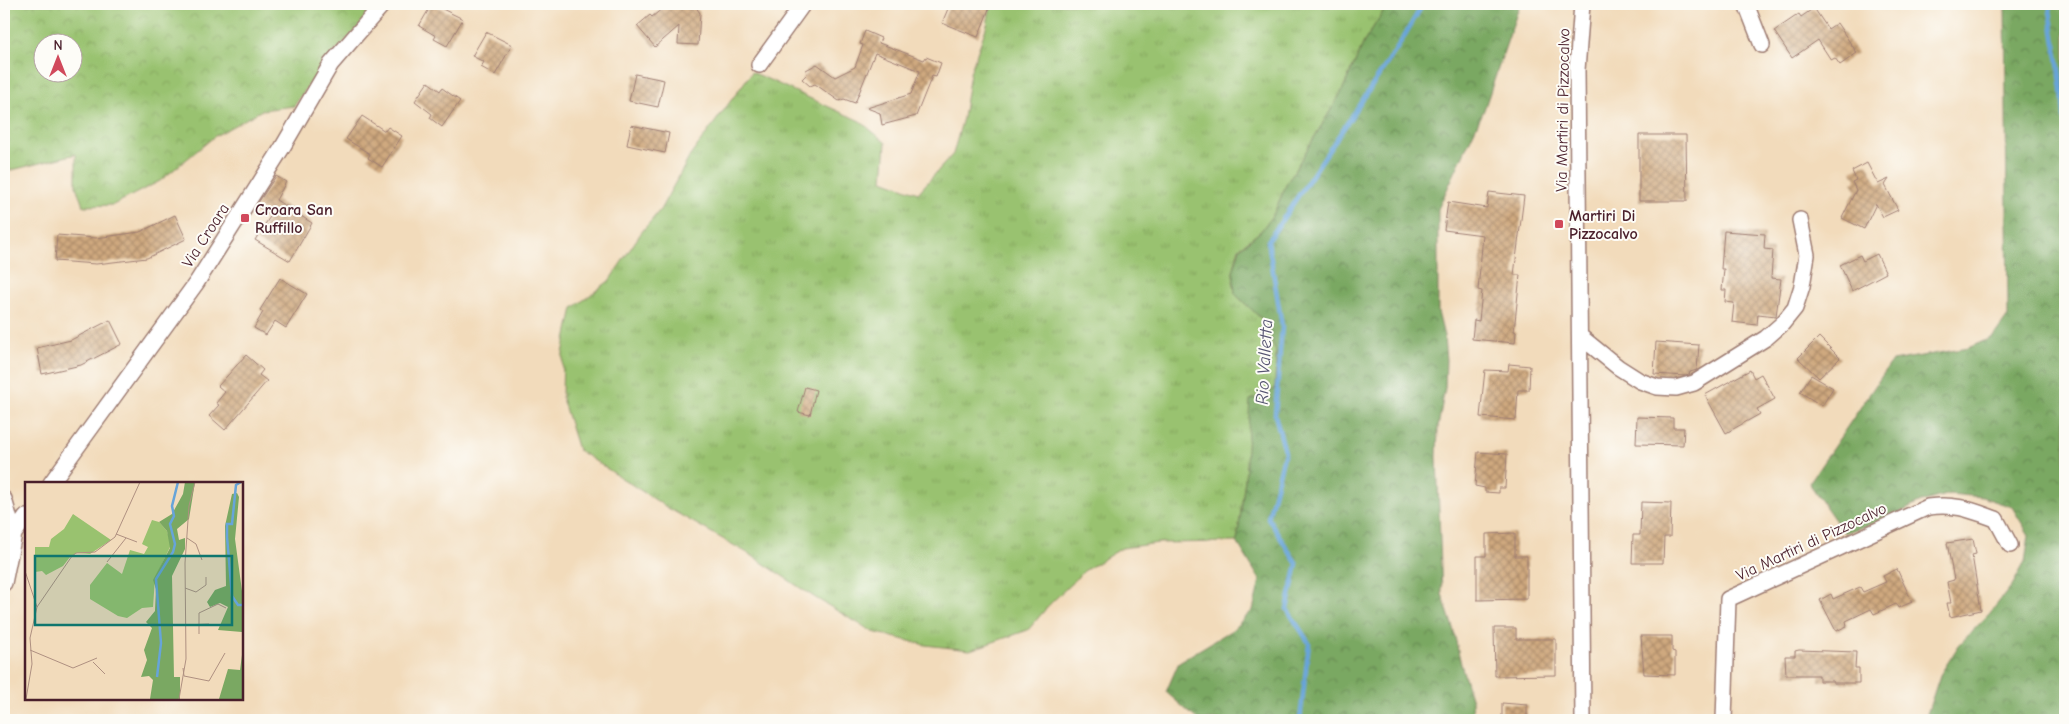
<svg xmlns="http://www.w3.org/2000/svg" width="2069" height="724" font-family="'Comic Neue',sans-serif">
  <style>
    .grass { fill: url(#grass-tufts); stroke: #72704d }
    .forest { fill: url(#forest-crowns); stroke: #626446 }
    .park { fill: url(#park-crowns); stroke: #72704d; fill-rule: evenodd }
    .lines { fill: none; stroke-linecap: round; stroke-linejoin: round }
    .stream { stroke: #67a4d9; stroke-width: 4.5 }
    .building { fill: url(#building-cross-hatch) }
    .minor-casing { stroke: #9e7d73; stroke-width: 18 }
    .minor { stroke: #fff; stroke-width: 15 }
    .poi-dot { fill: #d1495b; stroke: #fdfcf7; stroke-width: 2 }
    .labels { text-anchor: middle; stroke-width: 4; stroke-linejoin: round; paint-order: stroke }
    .street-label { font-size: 16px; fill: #4a1f2b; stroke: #fdfcf7 }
    .poi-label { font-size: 16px; font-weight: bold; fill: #4a1f2b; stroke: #fdfcf7; text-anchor: start }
    .water-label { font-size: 18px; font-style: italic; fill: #565471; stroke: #fdfcf7 }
    .inset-river { fill: none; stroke: #67a4d9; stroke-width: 2.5 }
    .inset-road { fill: none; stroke: #af9081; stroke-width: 1 }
    .view { fill: #0f766e; fill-opacity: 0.15; stroke: #0f766e; stroke-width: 2.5 }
    .inset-edge { fill: none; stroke: #4a1f2b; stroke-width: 2.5 }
  </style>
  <defs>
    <pattern id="grass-tufts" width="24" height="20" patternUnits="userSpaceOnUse" patternTransform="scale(1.25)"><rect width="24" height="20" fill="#99c26f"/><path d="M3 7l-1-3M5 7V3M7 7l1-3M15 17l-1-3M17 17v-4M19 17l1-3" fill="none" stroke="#85a660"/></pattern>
    <pattern id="forest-crowns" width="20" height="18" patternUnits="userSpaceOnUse" patternTransform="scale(1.25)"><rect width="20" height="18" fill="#7aa862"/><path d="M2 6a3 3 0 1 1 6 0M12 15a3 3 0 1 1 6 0" fill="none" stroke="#668851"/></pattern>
    <pattern id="park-crowns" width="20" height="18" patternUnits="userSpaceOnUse" patternTransform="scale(1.25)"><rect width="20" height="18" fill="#99c26f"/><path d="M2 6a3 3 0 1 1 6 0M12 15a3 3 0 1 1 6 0" fill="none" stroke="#85a660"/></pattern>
    <pattern id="building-cross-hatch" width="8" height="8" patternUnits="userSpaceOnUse" patternTransform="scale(1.25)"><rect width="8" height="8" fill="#cfa97f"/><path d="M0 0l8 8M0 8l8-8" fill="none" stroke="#aa8968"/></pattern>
  </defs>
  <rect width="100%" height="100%" fill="#fdfcf7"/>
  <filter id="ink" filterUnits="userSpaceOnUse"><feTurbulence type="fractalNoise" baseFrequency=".02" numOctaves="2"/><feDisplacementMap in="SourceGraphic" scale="10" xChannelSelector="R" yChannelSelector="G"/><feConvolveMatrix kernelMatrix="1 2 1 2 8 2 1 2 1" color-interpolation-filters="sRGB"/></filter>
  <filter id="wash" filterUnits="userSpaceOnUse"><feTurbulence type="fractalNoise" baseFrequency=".0096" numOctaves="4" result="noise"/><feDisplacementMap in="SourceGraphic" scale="20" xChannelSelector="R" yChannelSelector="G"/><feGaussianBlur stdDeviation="1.12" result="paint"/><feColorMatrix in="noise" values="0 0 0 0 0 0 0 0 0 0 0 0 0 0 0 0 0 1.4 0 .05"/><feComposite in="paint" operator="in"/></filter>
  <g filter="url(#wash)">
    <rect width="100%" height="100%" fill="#f2dbbb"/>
    <!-- grass -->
    <path class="grass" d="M 991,4 L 1388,4 L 1364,42 L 1341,93 L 1287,183 L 1274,213 L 1261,231 L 1239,248 L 1233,272 L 1235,294 L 1265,322 L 1276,352 L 1275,389 L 1245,479 L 1237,542 L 1158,543 L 1122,548 L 1084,571 L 1050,604 L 1028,630 L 970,650 L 925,645 L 873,632 L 814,597 L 751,555 L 668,508 L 578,450 L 562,398 L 563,353 L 573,308 L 609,281 L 641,233 L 660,210 L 690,156 L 752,72 L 860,121 L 886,143 L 883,180 L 918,193 L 953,154 L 963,118 L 970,73 L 987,25 Z"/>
    <!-- forest -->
    <path class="forest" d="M 1388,4 L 1520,4 L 1484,110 L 1438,209 L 1438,312 L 1444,336 L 1446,360 L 1445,388 L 1438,427 L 1437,457 L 1442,594 L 1453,628 L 1461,664 L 1472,701 L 1473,720 L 1198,720 L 1166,692 L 1179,662 L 1232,630 L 1253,610 L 1260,580 L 1237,542 L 1245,479 L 1250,400 L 1275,389 L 1276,352 L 1265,322 L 1235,294 L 1233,272 L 1240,248 L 1261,231 L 1274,213 L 1287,183 L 1341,93 L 1364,42 Z
      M 2005,4 L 2065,4 L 2065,720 L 1928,720 L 1927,714 L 1940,675 L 1959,645 L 1990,613 L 2013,584 L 2025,562 L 2029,535 L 2012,507 L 1982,497 L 1949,494 L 1921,502 L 1887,519 L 1844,533 L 1809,483 L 1892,361 L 1968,348 L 1993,337 L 2008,316 Z"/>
    <!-- park -->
    <path class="park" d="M 4,4 L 381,4 L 326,61 L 294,106 L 262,110 L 215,136 L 160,181 L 113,205 L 83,206 L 76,186 L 76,154 L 4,172 ZM 42,42 L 72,42 L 72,72 L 42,72 Z"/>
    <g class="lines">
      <!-- stream -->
      <path class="stream" d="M 2049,4 L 2062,89 L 2065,125
        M 1300,720 L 1309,643 L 1287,609 L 1297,564 L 1268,518 L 1285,452 L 1275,415 L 1282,326 L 1268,241 L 1396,50 L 1423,4"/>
    </g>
    <g id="blocks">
      <!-- building -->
      <path class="building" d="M 432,4 L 463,19 L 447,46 L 434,39 L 436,36 L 419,26 Z
        M 681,4 L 695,6 L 700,13 L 698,45 L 678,44 L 679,26 L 655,47 L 637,26 L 650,15 L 652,17 L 663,8 L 676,8 Z
        M 950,4 L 991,4 L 978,37 L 942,23 Z
        M 1814,8 L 1828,29 L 1837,23 L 1857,53 L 1840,65 L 1835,58 L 1831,60 L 1818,40 L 1792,58 L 1774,31 L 1799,14 L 1801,17 Z
        M 865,31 L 881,38 L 879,43 L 924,60 L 926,57 L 941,63 L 936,77 L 932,76 L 916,116 L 882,125 L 880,113 L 867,108 L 911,94 L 920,71 L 875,53 L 855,103 L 844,99 L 839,101 L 815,84 L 810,86 L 802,79 L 807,74 L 806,70 L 817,64 L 835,77 L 855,67 L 863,45 L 860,44 Z
        M 486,32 L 512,45 L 495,75 L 481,67 L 484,62 L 472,56 Z
        M 635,74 L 664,80 L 658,107 L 629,101 Z
        M 428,82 L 440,91 L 442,88 L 460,101 L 442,127 L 430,118 L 432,114 L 415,101 Z
        M 362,116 L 385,131 L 388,127 L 402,136 L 382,167 L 368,158 L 370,154 L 346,139 Z
        M 631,125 L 669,133 L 665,153 L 627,145 Z
        M 1639,135 L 1686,135 L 1687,201 L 1639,201 Z
        M 1867,163 L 1878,184 L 1889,179 L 1885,185 L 1898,210 L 1883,217 L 1876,204 L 1864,229 L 1842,218 L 1856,190 L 1852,182 L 1856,180 L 1852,171 Z
        M 276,176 L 286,182 L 276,200 L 312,223 L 290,261 L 255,240 L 271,215 L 256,206 Z
        M 1489,192 L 1524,196 L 1514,275 L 1520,275 L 1514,331 L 1516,332 L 1515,343 L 1472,339 L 1474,320 L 1479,321 L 1482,291 L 1478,290 L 1483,235 L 1444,230 L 1448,202 L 1487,208 Z
        M 175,215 L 186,239 L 147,258 L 96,264 L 55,261 L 57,235 L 96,238 L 140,232 Z
        M 1724,231 L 1765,234 L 1764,249 L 1773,250 L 1771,278 L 1781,279 L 1776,316 L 1758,314 L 1757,325 L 1732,322 L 1734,303 L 1725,302 L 1726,290 L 1722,290 L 1724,269 L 1721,269 Z
        M 1877,254 L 1886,273 L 1852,291 L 1840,265 L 1860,255 L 1863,261 Z
        M 280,278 L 307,294 L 286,328 L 275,321 L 266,335 L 254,328 L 263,312 L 260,310 Z
        M 110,320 L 122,344 L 81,365 L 42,374 L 37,348 L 71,340 Z
        M 1819,337 L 1840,358 L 1819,378 L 1798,358 Z
        M 1656,342 L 1699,345 L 1697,370 L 1690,372 L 1689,375 L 1686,376 L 1654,374 Z
        M 246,355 L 263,370 L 259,375 L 267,381 L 225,430 L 209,416 L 219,405 L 216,403 L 225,392 L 218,386 Z
        M 1509,364 L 1530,366 L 1529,390 L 1518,390 L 1516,420 L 1480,417 L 1485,370 L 1508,371 Z
        M 1750,370 L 1754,378 L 1761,374 L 1775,399 L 1757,409 L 1760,414 L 1726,433 L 1705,395 Z
        M 1811,375 L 1833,388 L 1822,406 L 1800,392 Z
        M 805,387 L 816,390 L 810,415 L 798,412 Z
        M 1637,417 L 1673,418 L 1673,428 L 1684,428 L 1683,445 L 1636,444 Z
        M 1478,452 L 1507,454 L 1505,488 L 1499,488 L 1499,493 L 1485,492 L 1485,488 L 1475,486 Z
        M 1641,502 L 1671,503 L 1670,537 L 1664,537 L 1663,563 L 1632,563 L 1633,535 L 1640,535 Z
        M 1515,533 L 1515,556 L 1527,556 L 1527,599 L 1477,600 L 1477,556 L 1486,556 L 1486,534 Z
        M 1973,539 L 1976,554 L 1972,555 L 1981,610 L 1950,617 L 1947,603 L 1951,603 L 1947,582 L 1954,580 L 1947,543 Z
        M 1897,569 L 1912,602 L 1898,608 L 1896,604 L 1874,614 L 1871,609 L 1846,621 L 1847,626 L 1836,631 L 1820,600 L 1831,594 L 1833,599 L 1860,587 L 1863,592 L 1886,582 L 1883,576 Z
        M 1494,628 L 1516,628 L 1516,639 L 1556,639 L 1556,675 L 1495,676 Z
        M 1641,636 L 1672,636 L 1672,651 L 1675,652 L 1675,675 L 1644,674 Z
        M 1799,650 L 1856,652 L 1855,668 L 1859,668 L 1859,683 L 1833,683 L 1833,681 L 1819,681 L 1819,675 L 1786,675 L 1785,656 L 1795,656 L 1795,651 Z
        M 1502,703 L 1527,705 L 1527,720 L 1502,719 Z"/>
    </g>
  </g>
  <g filter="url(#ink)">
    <use href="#blocks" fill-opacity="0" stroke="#9e7d73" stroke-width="1"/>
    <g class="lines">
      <defs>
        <path id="minor" d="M 1582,4 L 1577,70 L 1583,720
          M 1746,4 L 1762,45
          M 759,65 L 803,4
          M 1581,337 L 1618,367 L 1640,381 L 1657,387 L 1676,388 L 1694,383 L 1766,338 L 1782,324 L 1795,308 L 1802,286 L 1807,255 L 1800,220
          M 51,483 L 197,282 L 282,148 L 331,64 L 383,4
          M 4,499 L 14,534
          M 4,583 L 14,534 L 26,517
          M 1724,720 L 1728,599 L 1928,507 C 1955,503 1971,510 1996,519 L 2010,545"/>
      </defs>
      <!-- minor casing -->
      <use href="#minor" class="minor-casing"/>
      <!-- minor -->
      <use href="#minor" class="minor"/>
    </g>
  </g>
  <!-- markers -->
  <g class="poi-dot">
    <rect x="240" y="213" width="10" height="10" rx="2.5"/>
    <rect x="1554" y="219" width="10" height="10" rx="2.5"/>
  </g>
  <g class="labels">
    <!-- street labels -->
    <g class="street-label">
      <text transform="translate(1562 110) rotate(-89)" y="6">Via Martiri di Pizzocalvo</text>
      <text transform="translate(205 235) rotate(-57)" y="6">Via Croara</text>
      <text transform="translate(1811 541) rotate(-25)" y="6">Via Martiri di Pizzocalvo</text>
    </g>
    <!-- poi labels -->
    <g class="poi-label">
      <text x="255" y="215">Croara San<tspan x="255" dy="18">Ruffillo</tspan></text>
      <text x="1569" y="221">Martiri Di<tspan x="1569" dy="18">Pizzocalvo</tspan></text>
    </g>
    <!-- water labels -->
    <g class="water-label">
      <text transform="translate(1264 362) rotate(-87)" y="6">Rio Valletta</text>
    </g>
  </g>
  <!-- overview -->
  <g transform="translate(25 482)">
    <rect width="218" height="218" fill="#f2dbbb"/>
    <path d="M 127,38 L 134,40 L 142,49 L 146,63 L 130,96 L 128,125 L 117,126 L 102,136 L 93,134 L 65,117 L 65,103 L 82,81 L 97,92 L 105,68 L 119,72 L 123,65 L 117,62 Z" fill="#99c26f"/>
    <path d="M 160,0 L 170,0 L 164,37 L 152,47 L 154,58 L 160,56 L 160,67 L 147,94 L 149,195 L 155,195 L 155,217 L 125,217 L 128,198 L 124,194 L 116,195 L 122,178 L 119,168 L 127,146 L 121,140 L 130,129 L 131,107 L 128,98 L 145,66 L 142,49 L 134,40 L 147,32 L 158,12 ZM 212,11 L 214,15 L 210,57 L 217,109 L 217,150 L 193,148 L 203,125 L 195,121 L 185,125 L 182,120 L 190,108 L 201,104 L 200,44 L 207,12 ZM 217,173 L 217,217 L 194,217 L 203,187 L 215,188 Z" fill="#7aa862"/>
    <path d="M 48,32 L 86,58 L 65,72 L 52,71 L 45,75 L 38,84 L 21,93 L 17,89 L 10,90 L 10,65 L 24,65 L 26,57 L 39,47 Z" fill="#99c26f"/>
    <path class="inset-river" d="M 216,0 L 211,3 L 207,42 L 202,42 L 202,55 L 207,114 L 213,123 L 218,123M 132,195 L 136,161 L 131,97 L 148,70 L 150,62 L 145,42 L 149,34 L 147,24 L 153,0"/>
    <path class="inset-road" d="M 0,24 L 0,71M 91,52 L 112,60M 162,56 L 171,62 L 177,78M 82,80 L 101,56M 0,89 L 12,125M 160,106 L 171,110 L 181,103 L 181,95M 160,143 L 184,142M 174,152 L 174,131 L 193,122 L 201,126M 5,168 L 48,186 L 72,176M 68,180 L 80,192M 158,186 L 159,194 L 184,199 L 200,171M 1,217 L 7,182 L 5,156 L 12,125 L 47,74 L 51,71 L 70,70 L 90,55 L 115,0M 154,217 L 161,177 L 160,81 L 164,24 L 170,0"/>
    <path class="view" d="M 10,74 L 207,74 L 207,143 L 10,143 Z"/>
    <rect width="218" height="218" class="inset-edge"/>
  </g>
  <!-- margin -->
  <rect width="2069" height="724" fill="none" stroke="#fdfcf7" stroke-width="20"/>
  <!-- north arrow -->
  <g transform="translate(58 58)"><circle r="24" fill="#fdfcf7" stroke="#b5a4a5"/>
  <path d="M0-4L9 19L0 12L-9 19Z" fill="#d1495b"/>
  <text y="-8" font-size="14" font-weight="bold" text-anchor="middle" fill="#4a1f2b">N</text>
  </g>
</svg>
